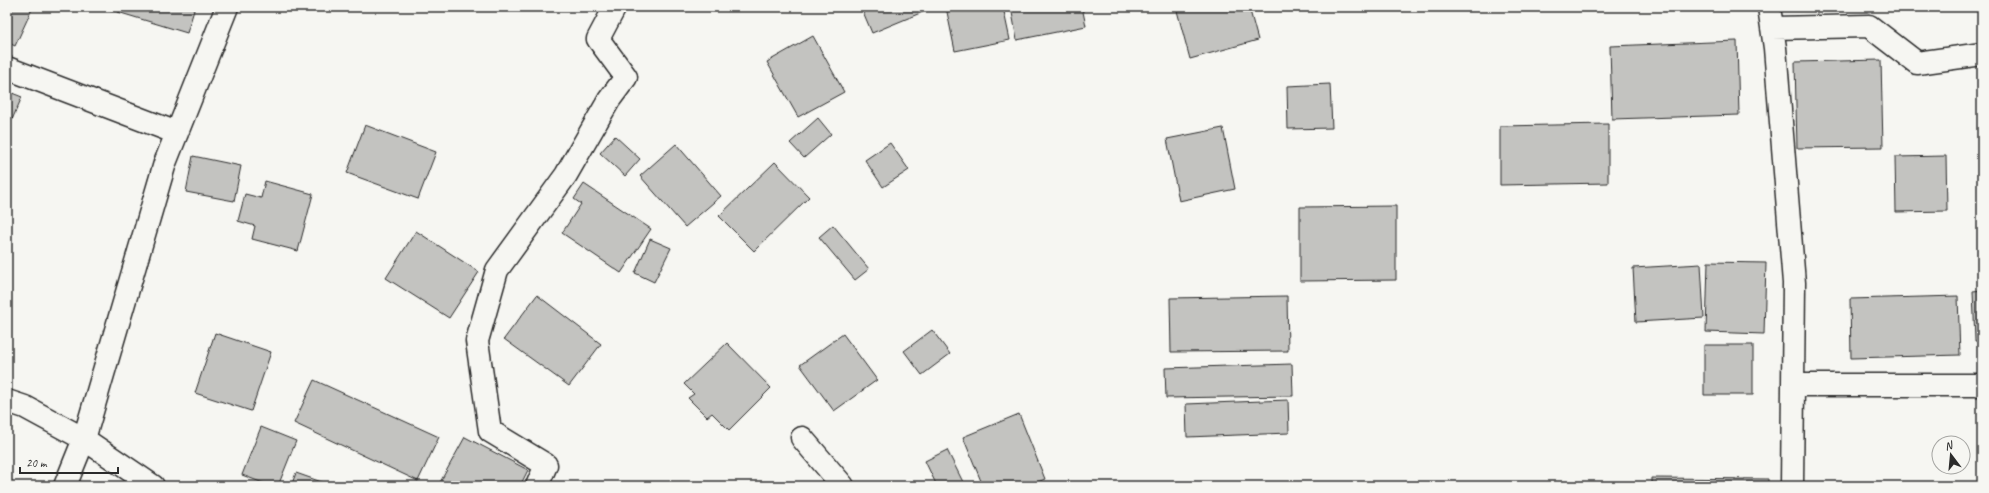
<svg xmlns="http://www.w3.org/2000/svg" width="1989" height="493" font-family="Caveat,sans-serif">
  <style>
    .building { fill: #c3c3c0; stroke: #2b2b2b }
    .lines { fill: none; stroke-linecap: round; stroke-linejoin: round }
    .minor-casing { stroke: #2b2b2b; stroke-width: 25 }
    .minor { stroke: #f6f6f2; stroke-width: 22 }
  </style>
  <rect width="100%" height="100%" fill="#f6f6f2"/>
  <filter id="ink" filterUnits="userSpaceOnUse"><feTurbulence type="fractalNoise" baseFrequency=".025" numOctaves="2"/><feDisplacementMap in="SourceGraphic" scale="8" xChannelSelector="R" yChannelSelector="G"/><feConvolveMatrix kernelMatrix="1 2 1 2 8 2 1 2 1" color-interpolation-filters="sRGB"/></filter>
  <g filter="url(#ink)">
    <!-- building -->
    <path class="building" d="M 7,7 L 33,7 L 15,46 L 7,42 Z
      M 101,7 L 195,7 L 187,33 Z
      M 861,7 L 930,7 L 930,9 L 872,33 Z
      M 946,7 L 1003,7 L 1010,40 L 955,51 Z
      M 1011,7 L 1082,7 L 1086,26 L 1017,40 Z
      M 1176,7 L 1249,7 L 1258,40 L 1190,59 Z
      M 813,36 L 844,92 L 798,117 L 767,62 Z
      M 1737,41 L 1739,115 L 1612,119 L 1610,46 Z
      M 1881,60 L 1883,147 L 1797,148 L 1795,62 Z
      M 1330,84 L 1332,128 L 1288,129 L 1287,86 Z
      M 7,91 L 22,97 L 7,131 Z
      M 818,118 L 831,134 L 804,158 L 790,143 Z
      M 1608,124 L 1608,183 L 1500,185 L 1500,126 Z
      M 365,125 L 436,152 L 418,199 L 347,173 Z
      M 1223,128 L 1235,189 L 1179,201 L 1167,139 Z
      M 615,136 L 640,159 L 625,176 L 600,153 Z
      M 890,143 L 909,170 L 883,187 L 865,160 Z
      M 676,144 L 721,196 L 685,227 L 640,176 Z
      M 193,156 L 241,166 L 234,201 L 186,192 Z
      M 1946,156 L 1947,211 L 1896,212 L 1895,157 Z
      M 775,162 L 809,197 L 754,251 L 719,216 Z
      M 265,181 L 313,194 L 298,251 L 252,239 L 255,226 L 238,221 L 245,194 L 261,198 Z
      M 584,184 L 651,229 L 621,273 L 562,233 L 581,204 L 574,199 Z
      M 1396,206 L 1396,280 L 1300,281 L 1300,207 Z
      M 833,225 L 869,269 L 855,280 L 819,237 Z
      M 416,231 L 479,272 L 449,318 L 386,278 Z
      M 650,239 L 671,248 L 654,282 L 635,273 Z
      M 1708,262 L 1766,263 L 1764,334 L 1706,332 Z
      M 1701,264 L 1704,318 L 1636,322 L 1633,268 Z
      M 1982,290 L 1982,341 L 1975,341 L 1973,291 Z
      M 537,295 L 601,344 L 569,386 L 504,339 Z
      M 1287,296 L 1288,351 L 1171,352 L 1170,298 Z
      M 1958,296 L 1960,355 L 1851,358 L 1850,299 Z
      M 932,330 L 950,354 L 922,375 L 904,351 Z
      M 215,333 L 271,352 L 251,411 L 195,393 Z
      M 843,334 L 877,380 L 834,411 L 800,365 Z
      M 727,343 L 771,388 L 729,430 L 712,413 L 707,417 L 688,398 L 694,394 L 684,384 Z
      M 1704,345 L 1753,345 L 1753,395 L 1704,395 Z
      M 1292,364 L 1293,396 L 1166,398 L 1165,368 Z
      M 314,380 L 439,437 L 418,481 L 294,423 Z
      M 1288,400 L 1289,433 L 1187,437 L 1186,404 Z
      M 1019,414 L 1045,479 L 1028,486 L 983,486 L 963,437 Z
      M 261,427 L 296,441 L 278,486 L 271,486 L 242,475 Z
      M 465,437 L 528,470 L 520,486 L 438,486 Z
      M 947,450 L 965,486 L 937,486 L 925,461 Z
      M 296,473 L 333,486 L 291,486 Z
      M 1652,478 L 1768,479 L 1768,486 L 1652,486 Z"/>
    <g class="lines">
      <defs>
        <path id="minor" d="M 1769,7 L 1775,48 L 1794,283 L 1792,486
          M 1772,28 L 1869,26 L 1917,63 L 1982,54
          M 7,68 L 177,133
          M 1794,385 L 1982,385
          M 7,401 L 25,407 L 84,439 L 153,486
          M 802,438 L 843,486
          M 65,486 L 84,439 L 165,163 L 227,7
          M 537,486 L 546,465 L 490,431 L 477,341 L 497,270 L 566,175 L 609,100 L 626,77 L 598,39 L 615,7"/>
      </defs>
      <!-- minor casing -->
      <use href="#minor" class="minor-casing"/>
      <!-- minor -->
      <use href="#minor" class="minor"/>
    </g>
  </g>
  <!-- margin -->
  <rect width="1989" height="493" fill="none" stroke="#f6f6f2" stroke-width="24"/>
  <rect x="12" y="12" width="1965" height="469" fill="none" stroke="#2b2b2b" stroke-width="1.5" filter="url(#ink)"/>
  <!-- north arrow -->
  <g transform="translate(1951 455) rotate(344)"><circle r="19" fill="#f6f6f2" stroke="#a5a5a2"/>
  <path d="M0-3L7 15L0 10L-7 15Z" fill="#2b2b2b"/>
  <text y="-6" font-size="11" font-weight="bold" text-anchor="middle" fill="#2b2b2b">N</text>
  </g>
  <!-- scale -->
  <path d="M20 467v6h98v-6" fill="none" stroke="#2b2b2b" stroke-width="2"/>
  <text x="26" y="467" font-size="12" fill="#2b2b2b" stroke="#f6f6f2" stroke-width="3" paint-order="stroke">20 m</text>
</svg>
